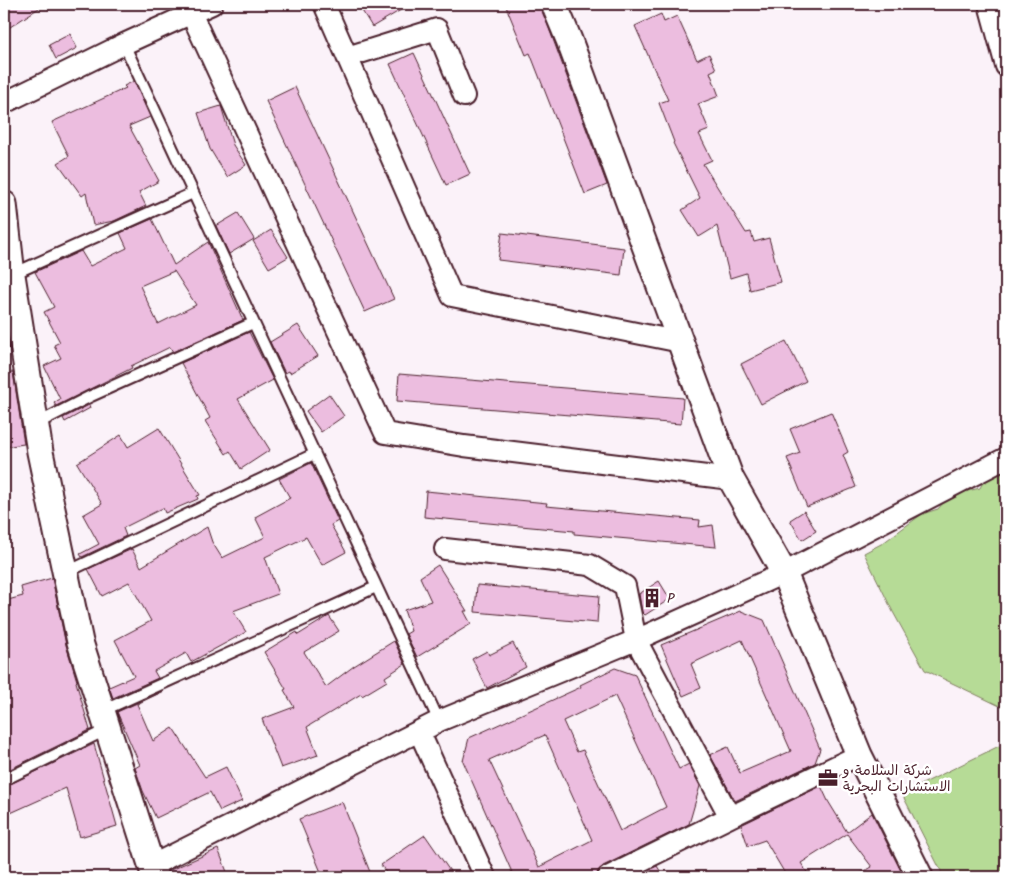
<svg xmlns="http://www.w3.org/2000/svg" width="1010" height="881" font-family="Kalam,'Playpen Sans Arabic',sans-serif">
  <style>
    .green { fill: #b6db96; stroke: #807d60 }
    .building { fill: #ecbddf; stroke: #4a1f2b; fill-rule: evenodd }
    .lines { fill: none; stroke-linecap: round; stroke-linejoin: round }
    .service-casing { stroke: #4a1f2b; stroke-width: 14 }
    .minor-casing { stroke: #4a1f2b; stroke-width: 24 }
    .tertiary-casing { stroke: #4a1f2b; stroke-width: 29 }
    .service { stroke: #fff; stroke-width: 10 }
    .minor { stroke: #fff; stroke-width: 20 }
    .tertiary { stroke: #fff; stroke-width: 25 }
    .labels { text-anchor: middle; stroke-width: 5; stroke-linejoin: round; paint-order: stroke }
    .poi-label { font-size: 14px; fill: #4a1f2b; stroke: #fff; text-anchor: start }
  </style>
  <rect width="100%" height="100%" fill="#fbf2f9"/>
  <filter id="ink" filterUnits="userSpaceOnUse"><feTurbulence type="fractalNoise" baseFrequency=".02" numOctaves="2"/><feDisplacementMap in="SourceGraphic" scale="10" xChannelSelector="R" yChannelSelector="G"/><feConvolveMatrix kernelMatrix="1 2 1 2 8 2 1 2 1" color-interpolation-filters="sRGB"/></filter>
  <g filter="url(#ink)">
    <!-- green -->
    <path class="green" d="M 1006,465 L 1006,709 L 925,670 L 893,612 L 864,553 L 883,543 L 922,514 L 938,509 L 943,503 L 955,494 L 980,488 L 986,476 Z
      M 999,746 L 1006,760 L 1006,877 L 944,877 L 902,794 Z"/>
    <!-- building -->
    <path class="building" d="M 4,4 L 45,4 L 4,31 Z
      M 358,4 L 411,4 L 372,27 Z
      M 505,4 L 540,4 L 607,185 L 585,194 L 530,53 L 526,55 Z
      M 661,14 L 664,22 L 677,16 L 697,60 L 709,54 L 716,69 L 710,72 L 719,96 L 698,104 L 709,130 L 699,134 L 712,160 L 703,164 L 746,233 L 751,232 L 754,242 L 769,238 L 781,282 L 750,290 L 746,273 L 730,278 L 717,226 L 699,237 L 682,210 L 700,198 L 673,143 L 674,142 L 659,103 L 668,100 L 635,26 Z
      M 70,34 L 77,48 L 56,59 L 49,45 Z
      M 414,53 L 470,174 L 446,185 L 390,64 Z
      M 134,81 L 150,117 L 129,126 L 159,181 L 139,192 L 146,206 L 114,221 L 93,225 L 86,193 L 82,196 L 58,163 L 69,156 L 52,122 L 126,88 L 124,86 Z
      M 295,87 L 394,299 L 365,312 L 266,101 Z
      M 221,106 L 233,145 L 246,165 L 227,177 L 210,149 L 198,113 Z
      M 238,213 L 254,239 L 229,254 L 216,226 Z
      M 152,219 L 174,265 L 208,242 L 243,320 L 173,352 L 170,347 L 131,366 L 132,368 L 56,406 L 54,403 L 60,399 L 44,366 L 61,358 L 54,345 L 60,342 L 44,312 L 54,307 L 35,272 L 81,251 L 90,266 L 127,248 L 120,233 ZM 174,271 L 196,305 L 158,324 L 140,286 Z
      M 271,230 L 288,257 L 269,268 L 253,241 Z
      M 502,233 L 624,248 L 621,275 L 498,260 Z
      M 298,325 L 318,356 L 290,373 L 289,371 L 285,373 L 270,342 Z
      M 249,332 L 273,380 L 238,399 L 270,450 L 241,469 L 230,451 L 226,454 L 205,421 L 210,418 L 181,363 Z
      M 786,341 L 806,381 L 761,404 L 741,364 Z
      M 13,372 L 24,444 L 4,447 L 4,373 Z
      M 399,374 L 683,398 L 681,424 L 397,401 Z
      M 329,394 L 344,416 L 321,432 L 306,411 Z
      M 89,405 L 90,408 L 65,422 L 63,418 Z
      M 831,412 L 848,452 L 843,455 L 856,487 L 807,507 L 787,458 L 800,453 L 790,429 Z
      M 159,428 L 200,495 L 197,496 L 198,499 L 165,513 L 163,508 L 123,528 L 126,536 L 82,557 L 80,554 L 99,544 L 83,515 L 102,504 L 77,463 L 121,435 L 128,447 Z
      M 311,463 L 338,521 L 331,525 L 346,552 L 322,565 L 306,537 L 265,557 L 278,594 L 233,611 L 246,632 L 191,662 L 186,653 L 154,671 L 158,678 L 113,698 L 109,687 L 134,676 L 115,640 L 151,621 L 129,582 L 102,596 L 88,569 L 132,549 L 141,567 L 207,527 L 212,542 L 222,558 L 265,537 L 255,517 L 290,498 L 279,479 Z
      M 426,491 L 547,503 L 546,506 L 700,520 L 699,527 L 713,525 L 716,547 L 574,534 L 574,531 L 424,517 Z
      M 804,511 L 816,531 L 802,540 L 790,520 Z
      M 438,565 L 467,611 L 464,611 L 471,624 L 417,657 L 406,634 L 411,631 L 404,610 L 431,601 L 420,577 Z
      M 52,578 L 66,645 L 77,681 L 76,682 L 90,730 L 4,772 L 4,601 L 23,596 L 21,587 Z
      M 659,581 L 670,599 L 645,615 L 642,612 L 639,594 Z
      M 477,585 L 599,596 L 597,623 L 475,612 Z
      M 741,611 L 764,620 L 820,749 L 815,763 L 735,801 L 710,755 L 728,747 L 740,773 L 791,751 L 742,640 L 691,664 L 701,688 L 683,696 L 661,645 Z
      M 329,616 L 339,631 L 304,652 L 326,687 L 354,666 L 394,641 L 405,664 L 385,677 L 387,681 L 362,696 L 361,694 L 307,727 L 318,755 L 281,768 L 262,719 L 294,707 L 284,690 L 286,689 L 264,652 L 297,632 L 298,635 Z
      M 513,643 L 526,667 L 487,688 L 472,659 L 487,651 L 489,655 Z
      M 615,668 L 635,675 L 679,769 L 689,764 L 700,786 L 689,824 L 603,866 L 598,871 L 596,877 L 514,877 L 463,761 L 469,738 L 581,687 L 580,685 ZM 615,696 L 666,807 L 620,831 L 583,750 L 577,752 L 563,721 ZM 545,735 L 592,840 L 539,867 L 489,760 Z
      M 164,691 L 137,704 L 153,741 L 173,728 L 205,777 L 226,767 L 242,801 L 220,811 L 210,792 L 156,818 L 143,791 L 135,768 L 140,765 L 117,712 Z
      M 94,744 L 117,826 L 80,837 L 66,788 L 4,816 L 4,787 Z
      M 821,786 L 828,801 L 847,832 L 872,813 L 904,877 L 854,877 L 872,867 L 847,834 L 801,863 L 810,877 L 787,877 L 765,840 L 748,846 L 741,825 Z
      M 342,802 L 372,877 L 323,877 L 299,819 Z
      M 425,835 L 454,877 L 389,877 L 381,865 Z
      M 218,849 L 229,877 L 169,877 L 168,871 Z
      M 657,866 L 664,877 L 634,877 Z"/>
    <g class="lines">
      <defs>
        <path id="service" d="M 124,44 L 439,721
          M 13,274 L 193,193
          M 36,424 L 91,396 L 253,323
          M 65,573 L 314,454
          M 102,711 L 376,587
          M 4,780 L 108,729"/>
        <path id="minor" d="M 324,4 L 452,296 L 681,342
          M 989,4 L 1006,66
          M 191,13 L 385,433 L 464,446 L 731,479
          M 347,57 L 437,29 L 464,96
          M 4,103 L 124,44 L 212,4
          M 445,549 L 590,565 L 625,586 L 636,640 L 730,817 L 608,877
          M 431,726 L 419,731 L 485,877
          M 730,817 L 859,755
          M 151,866 L 439,721 L 636,640 L 784,573 L 1006,458"/>
        <path id="tertiary" d="M 554,4 L 569,40 L 731,479 L 784,573 L 859,755 L 920,877
          M 4,204 L 12,275 L 40,452 L 80,642 L 155,877"/>
      </defs>
      <!-- service casing -->
      <use href="#service" class="service-casing"/>
      <!-- minor casing -->
      <use href="#minor" class="minor-casing"/>
      <!-- tertiary casing -->
      <use href="#tertiary" class="tertiary-casing"/>
      <!-- service -->
      <use href="#service" class="service"/>
      <!-- minor -->
      <use href="#minor" class="minor"/>
      <!-- tertiary -->
      <use href="#tertiary" class="tertiary"/>
    </g>
  </g>
  <!-- icons -->
  <defs>
    <symbol id="building-bare" viewBox="-9 -9 18 18"><path d="M-4-6H4V6H1V3H-1V6H-4ZM-2.5-4.3h1.7v1.8h-1.7ZM.8-4.3h1.7v1.8H.8ZM-2.5-1h1.7V.8h-1.7ZM.8-1h1.7V.8H.8Z" fill="#4a1f2b" stroke="#fff" stroke-width="2.5" paint-order="stroke"/></symbol>
    <symbol id="office-bare" viewBox="-9 -9 18 18"><path d="M-6-3h4V-5.5h4V-3h4V5H-6ZM-1-4.5V-3h2v-1.5ZM-6 0V1H6V0Z" fill="#4a1f2b" stroke="#fff" stroke-width="2.5" paint-order="stroke"/></symbol>
  </defs>
  <g fill-rule="evenodd">
    <use href="#building-bare" x="638" y="584" width="28" height="28"/>
    <use href="#office-bare" x="814" y="764" width="28" height="28"/>
  </g>
  <g class="labels">
    <!-- poi labels -->
    <g class="poi-label">
      <text x="667" y="603">P</text>
      <text x="843" y="775">شركة السلامة و<tspan x="843" dy="16">الاستشارات البحرية</tspan></text>
    </g>
  </g>
  <!-- margin -->
  <rect width="1010" height="881" fill="none" stroke="#fff" stroke-width="20"/>
  <rect x="10" y="10" width="990" height="861" fill="none" stroke="#4a1f2b" stroke-width="2" filter="url(#ink)"/>
</svg>
